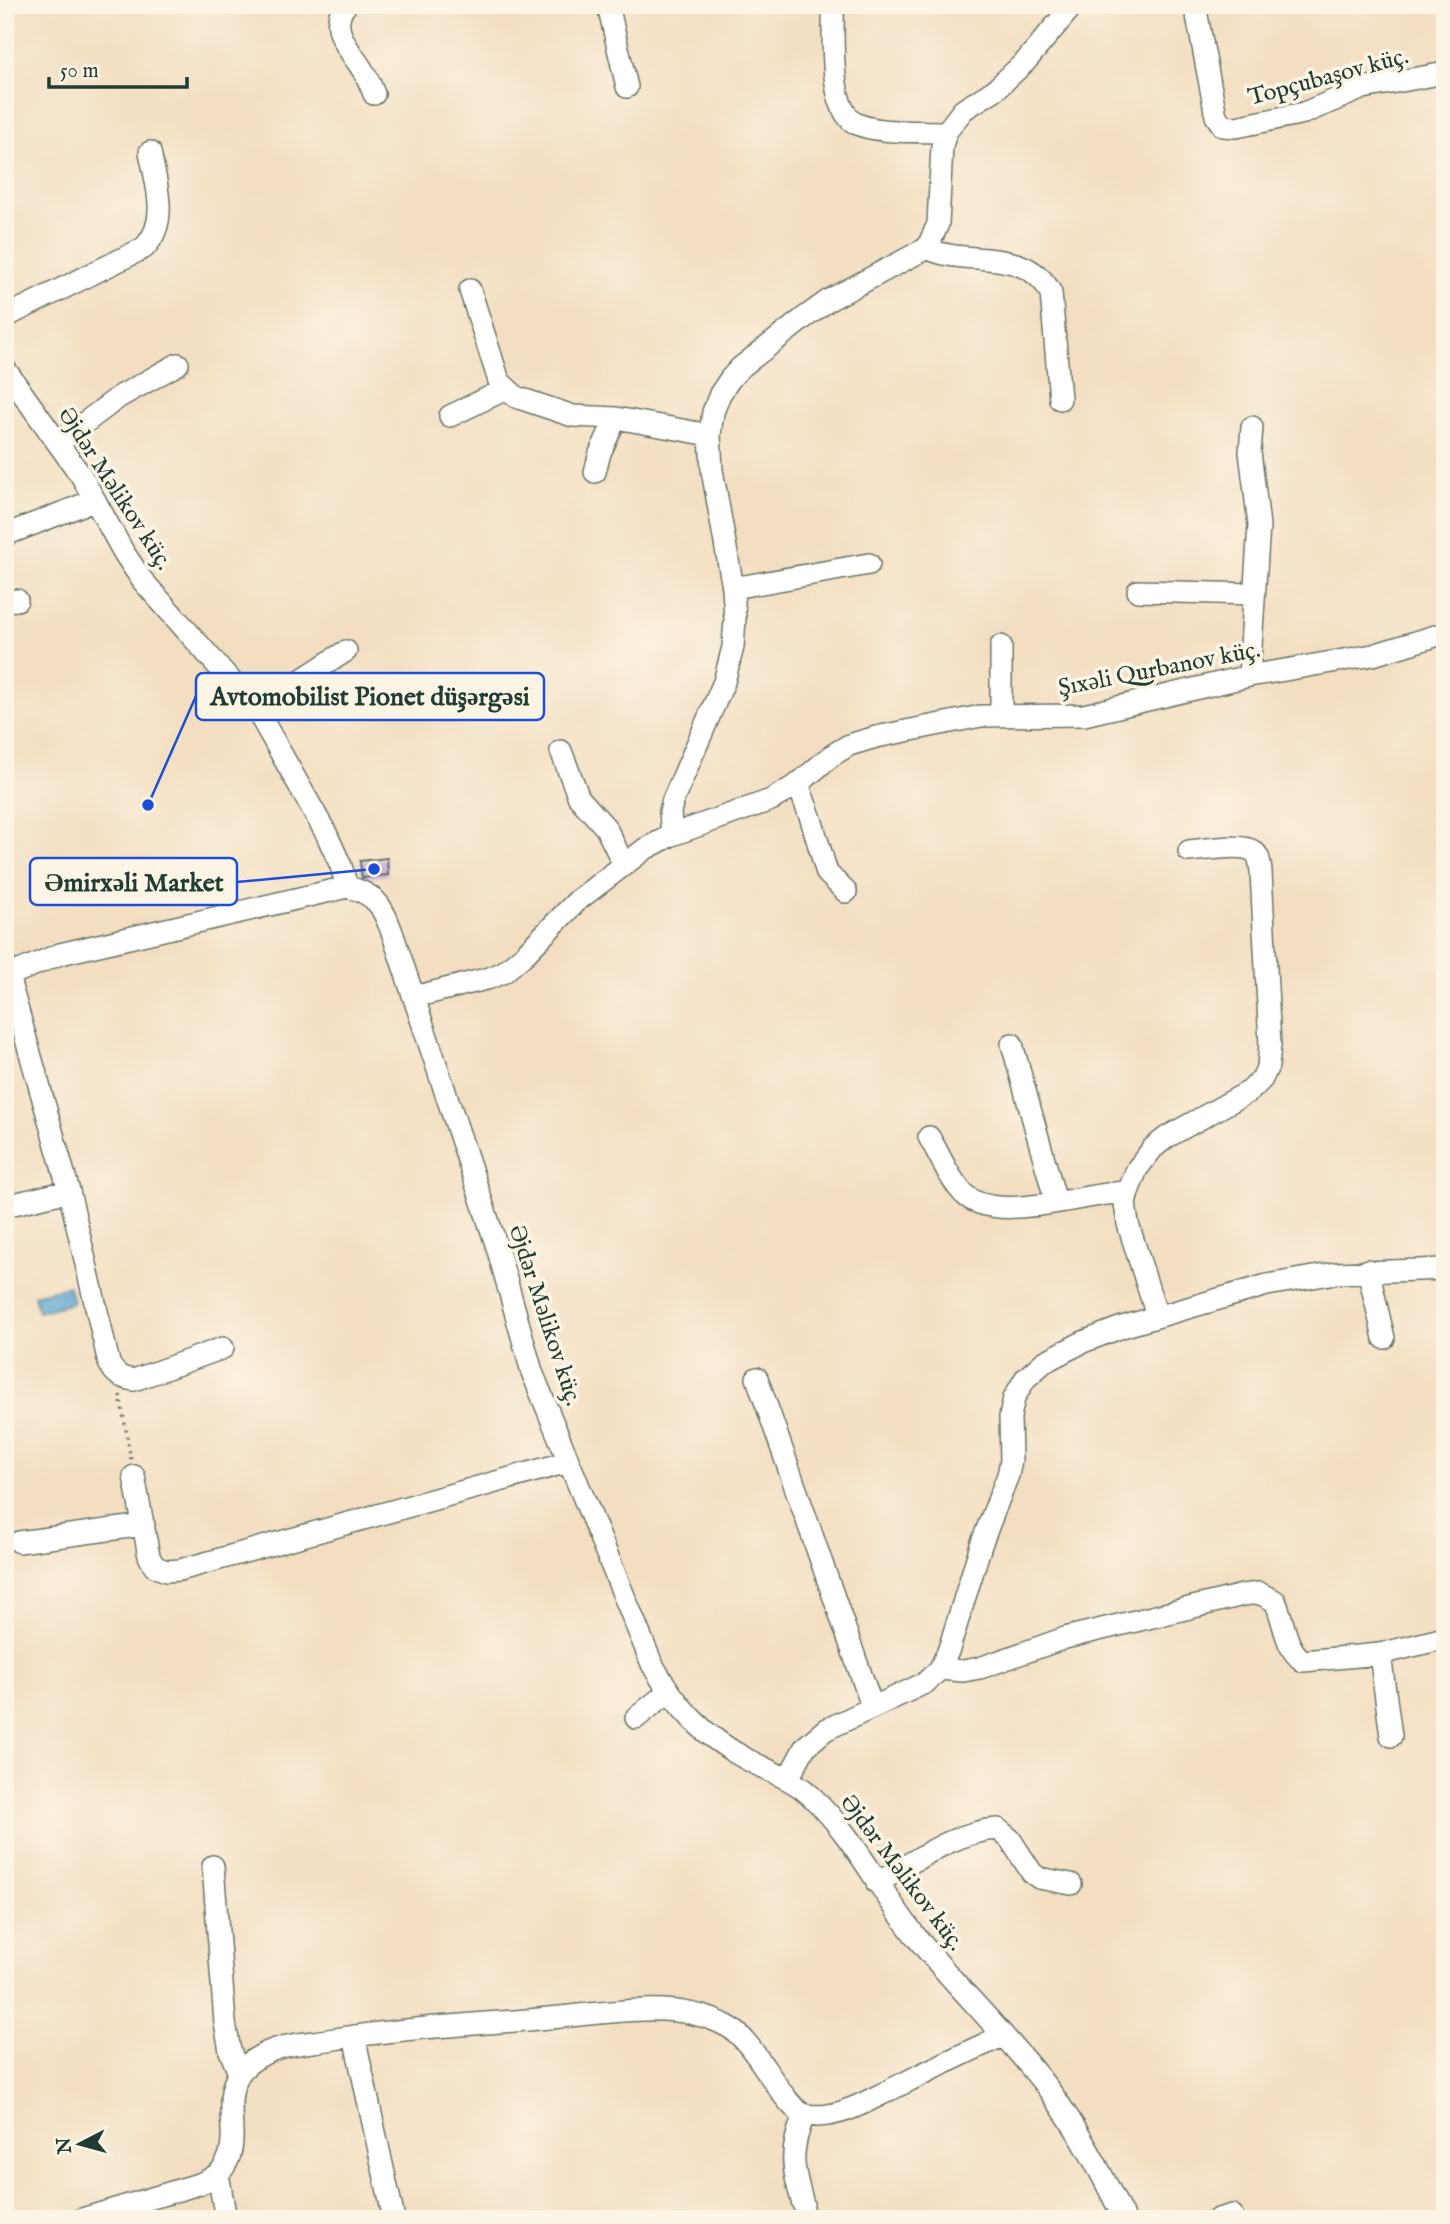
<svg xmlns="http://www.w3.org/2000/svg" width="1450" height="2224" font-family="'IM FELL English',serif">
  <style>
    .water { fill: #58a1cf; stroke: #3c6f82; stroke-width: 2 }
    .building { fill: #c3a9df }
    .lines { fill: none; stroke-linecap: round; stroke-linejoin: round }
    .minor-casing { stroke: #697565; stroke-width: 24 }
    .path { stroke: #697565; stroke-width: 3.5; stroke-dasharray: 2 5; stroke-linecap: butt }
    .minor { stroke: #fff; stroke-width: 21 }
    .labels { text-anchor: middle; stroke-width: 7; stroke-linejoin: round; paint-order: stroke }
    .street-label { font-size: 24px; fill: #1f3d34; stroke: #fcf5e5 }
    .leader { fill: none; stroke: #1d4ed8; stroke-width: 2.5 }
    .callout-dot { fill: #1d4ed8; stroke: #fcf5e5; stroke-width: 2.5 }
    .callout { fill: #fcf5e5; stroke: #1d4ed8; stroke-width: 2.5 }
    .callout-label { font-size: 26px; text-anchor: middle; font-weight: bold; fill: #1f3d34 }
  </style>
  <rect width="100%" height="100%" fill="#fcf5e5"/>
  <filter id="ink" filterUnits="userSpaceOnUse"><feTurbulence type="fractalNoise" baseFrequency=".0143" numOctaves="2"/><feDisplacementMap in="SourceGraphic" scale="14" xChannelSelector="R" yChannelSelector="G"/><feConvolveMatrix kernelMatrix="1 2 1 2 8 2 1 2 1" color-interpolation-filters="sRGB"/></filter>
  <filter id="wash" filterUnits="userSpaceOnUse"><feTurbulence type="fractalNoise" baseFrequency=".00686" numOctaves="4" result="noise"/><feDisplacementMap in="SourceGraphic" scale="28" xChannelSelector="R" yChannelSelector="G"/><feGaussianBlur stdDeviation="1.57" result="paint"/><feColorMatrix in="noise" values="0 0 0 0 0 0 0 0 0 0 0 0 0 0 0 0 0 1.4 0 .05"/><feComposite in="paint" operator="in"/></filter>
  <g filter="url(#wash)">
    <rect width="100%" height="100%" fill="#f3dec1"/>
    <!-- water -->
    <path class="water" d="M 69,1286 L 73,1303 L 38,1312 L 34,1295 Z"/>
    <g id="blocks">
      <!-- building -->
      <path class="building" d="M 387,858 L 388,875 L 362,878 L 360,861 Z"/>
    </g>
  </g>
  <g filter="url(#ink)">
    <use href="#blocks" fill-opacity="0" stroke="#697565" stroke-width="2"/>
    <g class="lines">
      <defs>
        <path id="minor" d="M 346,5 C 325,28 354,54 365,74 C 369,80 371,87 374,94
          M 608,5 L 627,87
          M 833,5 C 834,34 828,107 855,123 C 876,134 922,131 946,132
          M 1195,5 L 1216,116 L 1223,126 L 1236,127 L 1304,113 L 1363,88 L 1445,73
          M 927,248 C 966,268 1025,244 1051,293 L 1060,399
          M 470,290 L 499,381 L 516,397 L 573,416 L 616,418 L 710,435
          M 5,317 L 144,248 C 170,222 156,184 150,152
          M 5,369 L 82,477 L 124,553 L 142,580 L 256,709 L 326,833 L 341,866 L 347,887
          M 450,416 L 506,389
          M 58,443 L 119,397 L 178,364
          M 595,472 L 600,453 L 616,418
          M 5,535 L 95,500
          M 733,588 L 869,564
          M 1138,591 L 1253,594
          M 5,601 L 17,600
          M 1249,676 L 1259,525 L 1250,452 L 1252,427
          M 256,709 L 346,651
          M 1001,714 L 1001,646
          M 561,751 L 579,798 L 606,828 L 624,865
          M 798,784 L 811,819 L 827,873 L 846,892
          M 672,835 L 670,812 L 673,800 L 724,682 L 733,647 L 735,619 L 733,588 L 712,470 L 710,435 L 713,412 L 720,394 L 730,379 L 740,368 L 804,318 L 829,300 L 927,248 L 938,224 L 942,146 L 946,132 L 963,110 L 996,89 L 1026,61 L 1073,5
          M 5,965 L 69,1191 L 109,1363 C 115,1375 121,1378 134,1380 L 223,1348
          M 5,977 L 60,954 L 347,887 C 378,894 383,908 393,935 L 497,1247 L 532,1372 L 652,1664 C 677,1708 703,1736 748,1760 C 770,1772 794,1779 812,1797 C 855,1837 880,1892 917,1938 C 959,1990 1009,2037 1049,2090 C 1079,2130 1102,2174 1124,2219
          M 414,997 L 490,978 L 504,972 L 525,954 L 578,900 L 645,849 L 672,835 L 771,800 L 798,784 L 831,756 L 849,745 L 876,737 L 981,716 L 1084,715 L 1249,676 L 1373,655 L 1445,633
          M 1012,1044 L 1056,1202
          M 929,1137 C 940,1155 948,1177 963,1193 C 994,1226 1086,1192 1128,1192
          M 5,1206 L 69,1191
          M 1368,1270 L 1384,1338
          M 1157,1316 L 1128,1224 L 1125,1204 L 1128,1192 L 1137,1169 L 1153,1148 L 1167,1137 L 1250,1091 L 1262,1079 L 1268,1066 L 1270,1045 L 1261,872 C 1260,865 1260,855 1253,851 C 1242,843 1203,850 1189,851
          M 757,1378 L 872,1706
          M 134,1476 L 149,1556 L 154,1566 L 166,1571 L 180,1570 L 568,1462
          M 19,1542 L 144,1525
          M 1380,1654 L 1391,1736
          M 940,1669 L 963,1671 L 980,1668 L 1065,1638 L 1243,1595 L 1259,1593 L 1275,1601 C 1285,1622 1284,1647 1303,1661 L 1380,1654 L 1445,1638
          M 636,1718 L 668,1692
          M 788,1779 L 805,1747 L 825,1730 L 925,1683 L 940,1669 L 949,1649 L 981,1545 L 1008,1475 L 1011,1461 L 1010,1417 L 1014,1398 L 1025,1379 L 1044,1362 L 1083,1342 L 1122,1327 L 1267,1285 L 1336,1273 L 1445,1269
          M 213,1866 L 225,2023 L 230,2051 L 239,2073
          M 877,1883 C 914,1862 955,1831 998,1829 L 1010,1839 L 1032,1873 L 1039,1878 L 1071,1884
          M 354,2036 L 394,2219
          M 218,2174 L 226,2219
          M 803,2204 C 792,2166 789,2153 804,2115
          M 82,2219 L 202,2183 C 208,2180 215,2177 220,2172 C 253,2136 201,2083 266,2053 C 284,2044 308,2043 328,2040 C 395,2029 461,2025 528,2020 C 567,2017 606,2011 645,2010 C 672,2009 702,2013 727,2026 C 757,2041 783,2111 807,2115 C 813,2116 822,2116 828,2115 C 850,2112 873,2098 892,2089 C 928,2071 965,2053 1002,2036
          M 1218,2219 L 1232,2215"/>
      </defs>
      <!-- minor casing -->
      <use href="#minor" class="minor-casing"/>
      <!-- path -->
      <path class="path" d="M 120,1395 L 131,1460"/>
      <!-- minor -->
      <use href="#minor" class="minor"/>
    </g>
  </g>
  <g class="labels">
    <!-- street labels -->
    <g class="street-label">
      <text transform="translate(1328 76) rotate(-15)" y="8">Topçubaşov küç.</text>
      <text transform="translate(116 488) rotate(57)" y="8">Əjdər Məlikov küç.</text>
      <text transform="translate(1159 668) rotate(-11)" y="8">Şıxəli Qurbanov küç.</text>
      <text transform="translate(546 1315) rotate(72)" y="8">Əjdər Məlikov küç.</text>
      <text transform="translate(903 1872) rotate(53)" y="8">Əjdər Məlikov küç.</text>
    </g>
  </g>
  <!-- callouts -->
  <path class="leader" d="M148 805L196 696M374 869L237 882"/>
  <g class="callout-dot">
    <circle cx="148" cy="805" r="7"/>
    <circle cx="374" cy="869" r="7"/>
  </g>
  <g class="callout">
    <rect x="196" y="673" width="348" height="47" rx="7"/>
    <rect x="30" y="858" width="207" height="47" rx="7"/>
  </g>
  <g class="callout-label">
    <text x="370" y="705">Avtomobilist Pionet düşərgəsi</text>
    <text x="134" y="891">Əmirxəli Market</text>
  </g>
  <!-- margin -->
  <rect width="1450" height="2224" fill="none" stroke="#fcf5e5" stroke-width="28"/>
  <!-- north arrow -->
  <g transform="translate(80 2144) rotate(264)" stroke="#fcf5e5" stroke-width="5" paint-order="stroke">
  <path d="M0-5L12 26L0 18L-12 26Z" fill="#1f3d34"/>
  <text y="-10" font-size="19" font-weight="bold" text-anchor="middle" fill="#1f3d34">N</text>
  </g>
  <!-- scale -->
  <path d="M49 77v10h138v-10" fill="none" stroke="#1f3d34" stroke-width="3.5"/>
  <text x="60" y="77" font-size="21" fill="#1f3d34" stroke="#fcf5e5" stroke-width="5" paint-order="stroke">50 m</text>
</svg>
